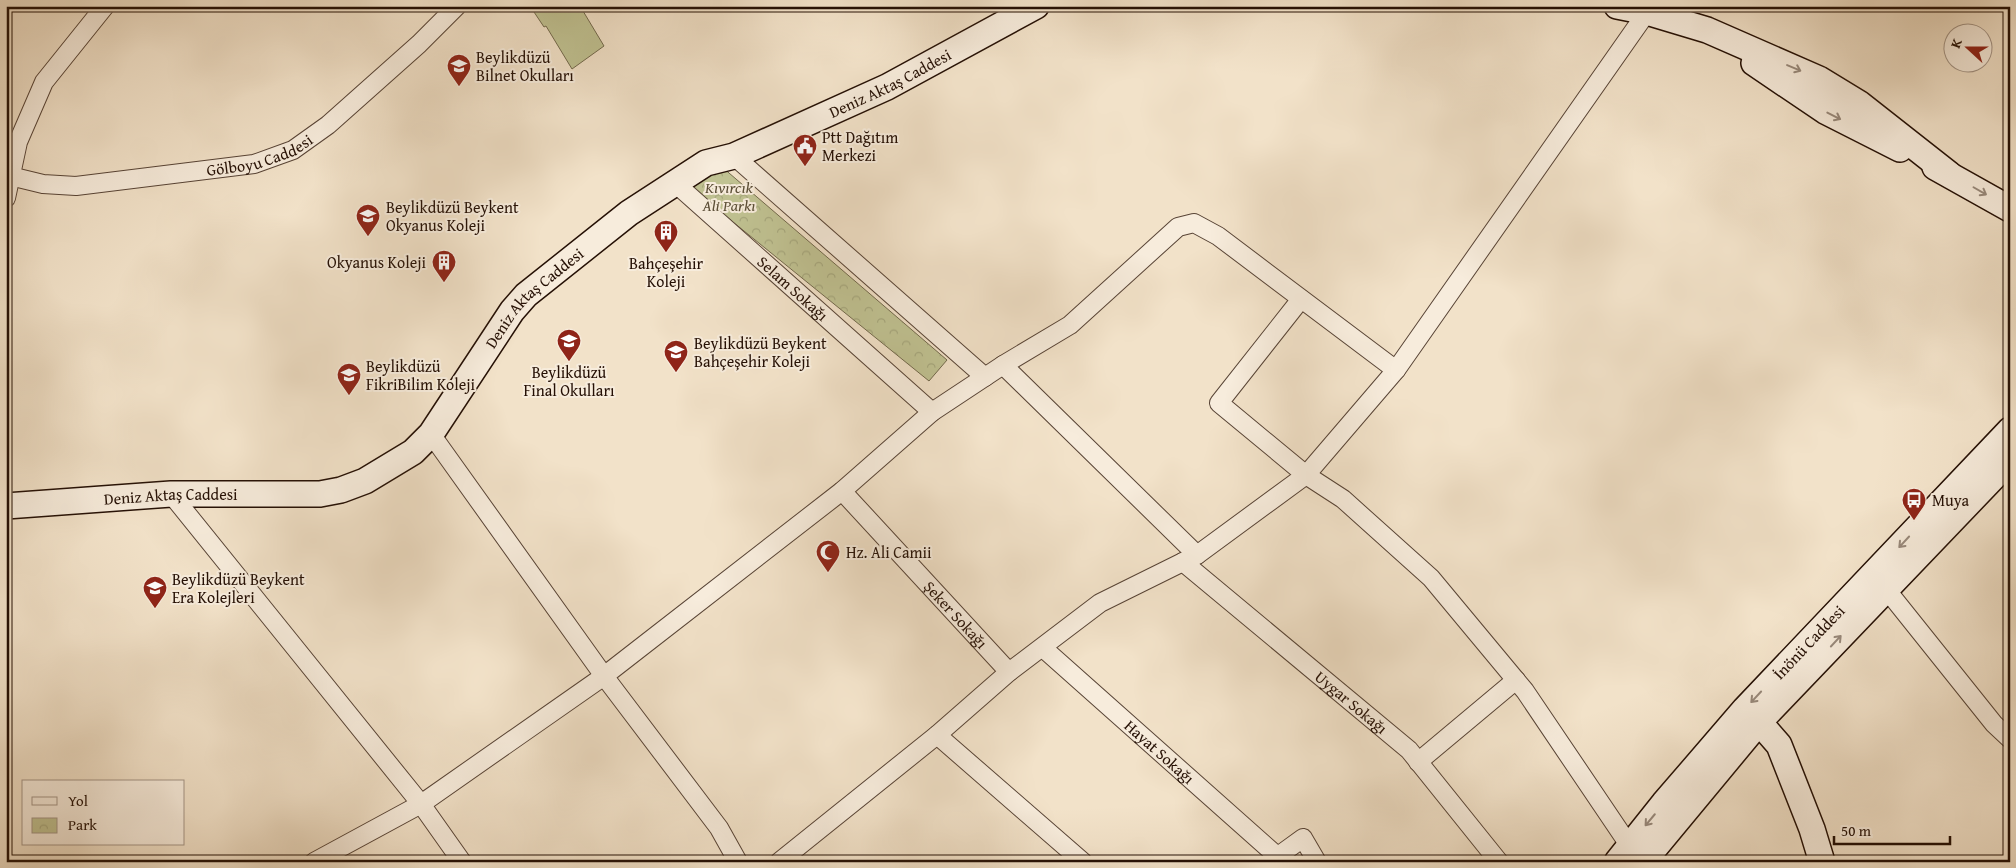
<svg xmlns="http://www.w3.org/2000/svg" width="2016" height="868" font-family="'Gentium Book Plus',serif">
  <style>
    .green { fill: #c0c292; stroke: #72694c }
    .park { fill: url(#park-crowns); stroke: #72694c }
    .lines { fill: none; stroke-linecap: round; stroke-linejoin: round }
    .street-casing { stroke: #584436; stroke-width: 20 }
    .secondary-casing { stroke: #251005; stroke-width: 28 }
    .street { stroke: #f7ecdc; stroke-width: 18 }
    .secondary { stroke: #f7ecdc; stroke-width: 25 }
    .oneway { stroke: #98897b }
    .labels { text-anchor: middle; stroke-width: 4; stroke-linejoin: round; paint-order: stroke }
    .poi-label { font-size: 16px; fill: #251005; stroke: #f7ecdc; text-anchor: start }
    .street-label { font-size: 16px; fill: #251005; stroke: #f7ecdc }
    .park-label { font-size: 16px; font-style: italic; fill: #5b4e36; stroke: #f7ecdc }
  </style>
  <defs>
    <pattern id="park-crowns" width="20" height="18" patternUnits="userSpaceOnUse" patternTransform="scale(1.25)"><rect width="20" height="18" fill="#c0c292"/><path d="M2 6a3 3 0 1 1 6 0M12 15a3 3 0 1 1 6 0" fill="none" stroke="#a5a67c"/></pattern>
  </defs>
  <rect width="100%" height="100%" fill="#f2e2c9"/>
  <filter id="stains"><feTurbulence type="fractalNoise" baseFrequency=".004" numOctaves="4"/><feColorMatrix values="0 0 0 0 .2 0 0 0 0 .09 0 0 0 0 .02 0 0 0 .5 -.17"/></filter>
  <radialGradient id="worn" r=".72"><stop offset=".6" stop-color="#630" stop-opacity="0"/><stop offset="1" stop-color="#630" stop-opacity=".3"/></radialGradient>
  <!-- green -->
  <path class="green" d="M 530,6 L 580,6 L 604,46 L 572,69 L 546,26 L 544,27 Z"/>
  <!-- park -->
  <path class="park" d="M 722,167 L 947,360 L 929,381 L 691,188 Z"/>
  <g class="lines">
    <defs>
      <g id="street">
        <path d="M 734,156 L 985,377"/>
        <path id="s1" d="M 6,175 L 43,184 L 76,186 L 254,164 L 293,150 L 328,125 L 419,44 L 457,6"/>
        <path id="s2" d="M 675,183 L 932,412"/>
        <path d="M 6,198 L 18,142 L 44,82 L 105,6"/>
        <path d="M 1301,299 L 1219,403 L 1306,475 L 1343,499 L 1431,578 L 1525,691 L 1629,845 L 1637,851"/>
        <path d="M 1003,365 L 1197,555"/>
        <path d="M 431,434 L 604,676 L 719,828 L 738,862"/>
        <path id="s3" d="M 842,491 L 1009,672"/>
        <path d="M 171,494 L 421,804 L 462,862"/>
        <path id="s4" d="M 1183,562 L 1409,750 L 1499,862"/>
        <path d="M 1886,589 L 1994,724 L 2010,739"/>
        <path id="s5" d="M 1043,648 L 1277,856"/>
        <path d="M 937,735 L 1083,862"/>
        <path d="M 1418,762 L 1516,680"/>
        <path d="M 314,862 L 421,804 L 604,676 L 842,491 L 932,412 L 1003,365 L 1070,325 L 1178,227 L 1194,223 L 1218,236 L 1396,370"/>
        <path d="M 779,862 L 937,735 L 1009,672 L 1100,603 L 1197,555 L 1306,475 L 1396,370 L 1647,12"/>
        <path d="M 1270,862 L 1303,838 L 1317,862"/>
      </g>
      <g id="secondary">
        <path d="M 1617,6 L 1647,12 L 1707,30 L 1819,79 L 1860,104 L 1949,174"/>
        <path d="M 1754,63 L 1825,111 L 1900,149"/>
        <path d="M 1935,167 L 2010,209"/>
        <path id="s6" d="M 6,506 L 171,494 L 320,494 L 341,490 L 365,481 L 413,452 L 431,434 L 512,311 L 526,295 L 629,213 L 706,163 L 734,156 L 887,87 L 1036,6"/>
        <path d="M 1759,722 L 1779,745 L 1812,829 L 1822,862"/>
        <path id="s7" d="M 1617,862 L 1664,803 L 1745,709 L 2010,430"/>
        <path d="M 1643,862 L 1759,722 L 2010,460"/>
      </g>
    </defs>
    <!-- street casing -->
    <use href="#street" class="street-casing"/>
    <!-- secondary casing -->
    <use href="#secondary" class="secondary-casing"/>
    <!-- street -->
    <use href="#street" class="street"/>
    <!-- secondary -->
    <use href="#secondary" class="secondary"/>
  </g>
  <!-- one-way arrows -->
  <defs><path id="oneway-shaft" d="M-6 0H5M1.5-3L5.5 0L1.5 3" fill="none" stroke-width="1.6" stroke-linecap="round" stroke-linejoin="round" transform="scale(1.25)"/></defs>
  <g class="oneway">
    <use href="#oneway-shaft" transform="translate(1794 68) rotate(23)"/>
    <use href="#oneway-shaft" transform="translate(1834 116) rotate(27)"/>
    <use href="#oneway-shaft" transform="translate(1980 191) rotate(30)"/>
    <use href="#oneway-shaft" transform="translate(1904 542) rotate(133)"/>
    <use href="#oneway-shaft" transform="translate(1836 641) rotate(-47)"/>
    <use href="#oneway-shaft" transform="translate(1756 697) rotate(133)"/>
    <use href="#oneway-shaft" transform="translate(1650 820) rotate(130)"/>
  </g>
  <!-- icons -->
  <defs>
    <symbol id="school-pin" viewBox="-11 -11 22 30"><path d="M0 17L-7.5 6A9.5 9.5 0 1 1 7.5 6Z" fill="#8f2418" stroke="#f7ecdc"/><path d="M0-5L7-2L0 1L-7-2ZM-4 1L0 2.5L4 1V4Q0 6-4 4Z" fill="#fff"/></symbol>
    <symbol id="civic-pin" viewBox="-11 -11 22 30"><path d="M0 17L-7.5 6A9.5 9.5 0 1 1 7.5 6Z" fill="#8f2418" stroke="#f7ecdc"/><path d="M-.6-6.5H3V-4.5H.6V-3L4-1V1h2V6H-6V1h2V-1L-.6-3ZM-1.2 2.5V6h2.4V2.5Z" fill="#fff"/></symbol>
    <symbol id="building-pin" viewBox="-11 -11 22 30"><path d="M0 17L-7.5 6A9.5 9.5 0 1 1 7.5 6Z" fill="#8f2418" stroke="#f7ecdc"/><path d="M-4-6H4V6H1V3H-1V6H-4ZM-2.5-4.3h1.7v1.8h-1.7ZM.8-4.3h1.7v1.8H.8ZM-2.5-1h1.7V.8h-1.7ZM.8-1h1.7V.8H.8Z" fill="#fff"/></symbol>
    <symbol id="bus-pin" viewBox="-11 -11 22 30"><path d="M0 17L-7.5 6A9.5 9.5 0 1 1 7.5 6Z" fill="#8f2418" stroke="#f7ecdc"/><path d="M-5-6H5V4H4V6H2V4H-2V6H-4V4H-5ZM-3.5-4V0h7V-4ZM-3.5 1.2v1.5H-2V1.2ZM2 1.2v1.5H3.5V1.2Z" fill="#fff"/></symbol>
    <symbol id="mosque-pin" viewBox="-11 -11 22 30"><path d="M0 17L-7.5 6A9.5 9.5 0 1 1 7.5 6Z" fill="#8f2418" stroke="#f7ecdc"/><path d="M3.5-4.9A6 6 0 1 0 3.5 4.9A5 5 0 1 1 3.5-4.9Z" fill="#fff"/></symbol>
  </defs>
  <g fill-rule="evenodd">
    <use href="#school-pin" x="445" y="52" width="28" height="38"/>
    <use href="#civic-pin" x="791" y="132" width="28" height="38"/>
    <use href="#school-pin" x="354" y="202" width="28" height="38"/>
    <use href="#building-pin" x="652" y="218" width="28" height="38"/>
    <use href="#building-pin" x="430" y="248" width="28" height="38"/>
    <use href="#school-pin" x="555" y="327" width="28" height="38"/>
    <use href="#school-pin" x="662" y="338" width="28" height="38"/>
    <use href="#school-pin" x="335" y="361" width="28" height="38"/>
    <use href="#bus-pin" x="1900" y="486" width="28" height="38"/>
    <use href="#mosque-pin" x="814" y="538" width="28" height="38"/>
    <use href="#school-pin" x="141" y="574" width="28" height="38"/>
  </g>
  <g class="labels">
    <!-- poi labels -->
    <g class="poi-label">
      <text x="476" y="63">Beylikdüzü<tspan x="476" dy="18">Bilnet Okulları</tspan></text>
      <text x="822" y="143">Ptt Dağıtım<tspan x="822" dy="18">Merkezi</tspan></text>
      <text x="386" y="213">Beylikdüzü Beykent<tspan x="386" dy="18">Okyanus Koleji</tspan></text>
      <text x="426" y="268" text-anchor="end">Okyanus Koleji</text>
      <text x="666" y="269" text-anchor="middle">Bahçeşehir<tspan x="666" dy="18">Koleji</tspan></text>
      <text x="694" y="349">Beylikdüzü Beykent<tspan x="694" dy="18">Bahçeşehir Koleji</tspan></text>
      <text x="366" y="372">Beylikdüzü<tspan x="366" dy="18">FikriBilim Koleji</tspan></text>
      <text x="569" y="378" text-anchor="middle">Beylikdüzü<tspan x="569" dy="18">Final Okulları</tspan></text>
      <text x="1932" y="506">Muya</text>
      <text x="846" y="558">Hz. Ali Camii</text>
      <text x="172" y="585">Beylikdüzü Beykent<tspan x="172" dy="18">Era Kolejleri</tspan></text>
    </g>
    <!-- street labels -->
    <g class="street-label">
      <text dy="6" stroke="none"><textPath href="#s6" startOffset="1036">Deniz Aktaş Caddesi</textPath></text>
      <text dy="6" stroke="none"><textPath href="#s1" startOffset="258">Gölboyu Caddesi</textPath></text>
      <text dy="6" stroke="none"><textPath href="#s2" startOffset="158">Selam Sokağı</textPath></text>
      <text dy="6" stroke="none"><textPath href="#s6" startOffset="615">Deniz Aktaş Caddesi</textPath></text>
      <text dy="6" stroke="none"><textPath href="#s6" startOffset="165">Deniz Aktaş Caddesi</textPath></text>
      <text dy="6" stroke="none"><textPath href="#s3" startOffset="168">Şeker Sokağı</textPath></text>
      <text dy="6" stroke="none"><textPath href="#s7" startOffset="292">İnönü Caddesi</textPath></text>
      <text dy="6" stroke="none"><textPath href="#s4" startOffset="219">Uygar Sokağı</textPath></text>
      <text dy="6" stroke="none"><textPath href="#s5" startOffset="156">Hayat Sokağı</textPath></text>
    </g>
    <!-- park labels -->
    <g class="park-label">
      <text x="729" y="193">Kıvırcık<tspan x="729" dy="18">Ali Parkı</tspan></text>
    </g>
  </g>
  <!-- margin -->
  <rect width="2016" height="868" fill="none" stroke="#f2e2c9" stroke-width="25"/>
  <rect x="8" y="8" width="2001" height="853" fill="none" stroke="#251005" stroke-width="2.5"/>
  <rect x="12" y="12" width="1991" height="843" fill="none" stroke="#251005"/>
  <!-- legend -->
  <rect x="22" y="780" width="162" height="65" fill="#f7ecdc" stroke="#a39486"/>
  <rect x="32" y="797" width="25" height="8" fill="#f7ecdc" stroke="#a39486"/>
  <text x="68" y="806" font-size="15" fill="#251005">Yol</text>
  <rect x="32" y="818" width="25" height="15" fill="url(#park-crowns)" stroke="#a39486"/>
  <text x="68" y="830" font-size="15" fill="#251005">Park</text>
  <!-- north arrow -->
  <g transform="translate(1968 48) rotate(291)"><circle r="24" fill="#f7ecdc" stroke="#a39486"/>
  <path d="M0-4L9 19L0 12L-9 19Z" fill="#8f2418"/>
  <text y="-8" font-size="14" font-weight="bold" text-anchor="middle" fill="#251005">K</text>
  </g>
  <!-- scale -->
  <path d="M1834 836v8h116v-8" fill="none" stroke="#251005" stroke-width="2.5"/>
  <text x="1841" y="836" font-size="15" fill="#251005" stroke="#f7ecdc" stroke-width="4" paint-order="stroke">50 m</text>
  <rect width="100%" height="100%" filter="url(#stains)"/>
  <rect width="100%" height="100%" fill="url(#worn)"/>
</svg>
